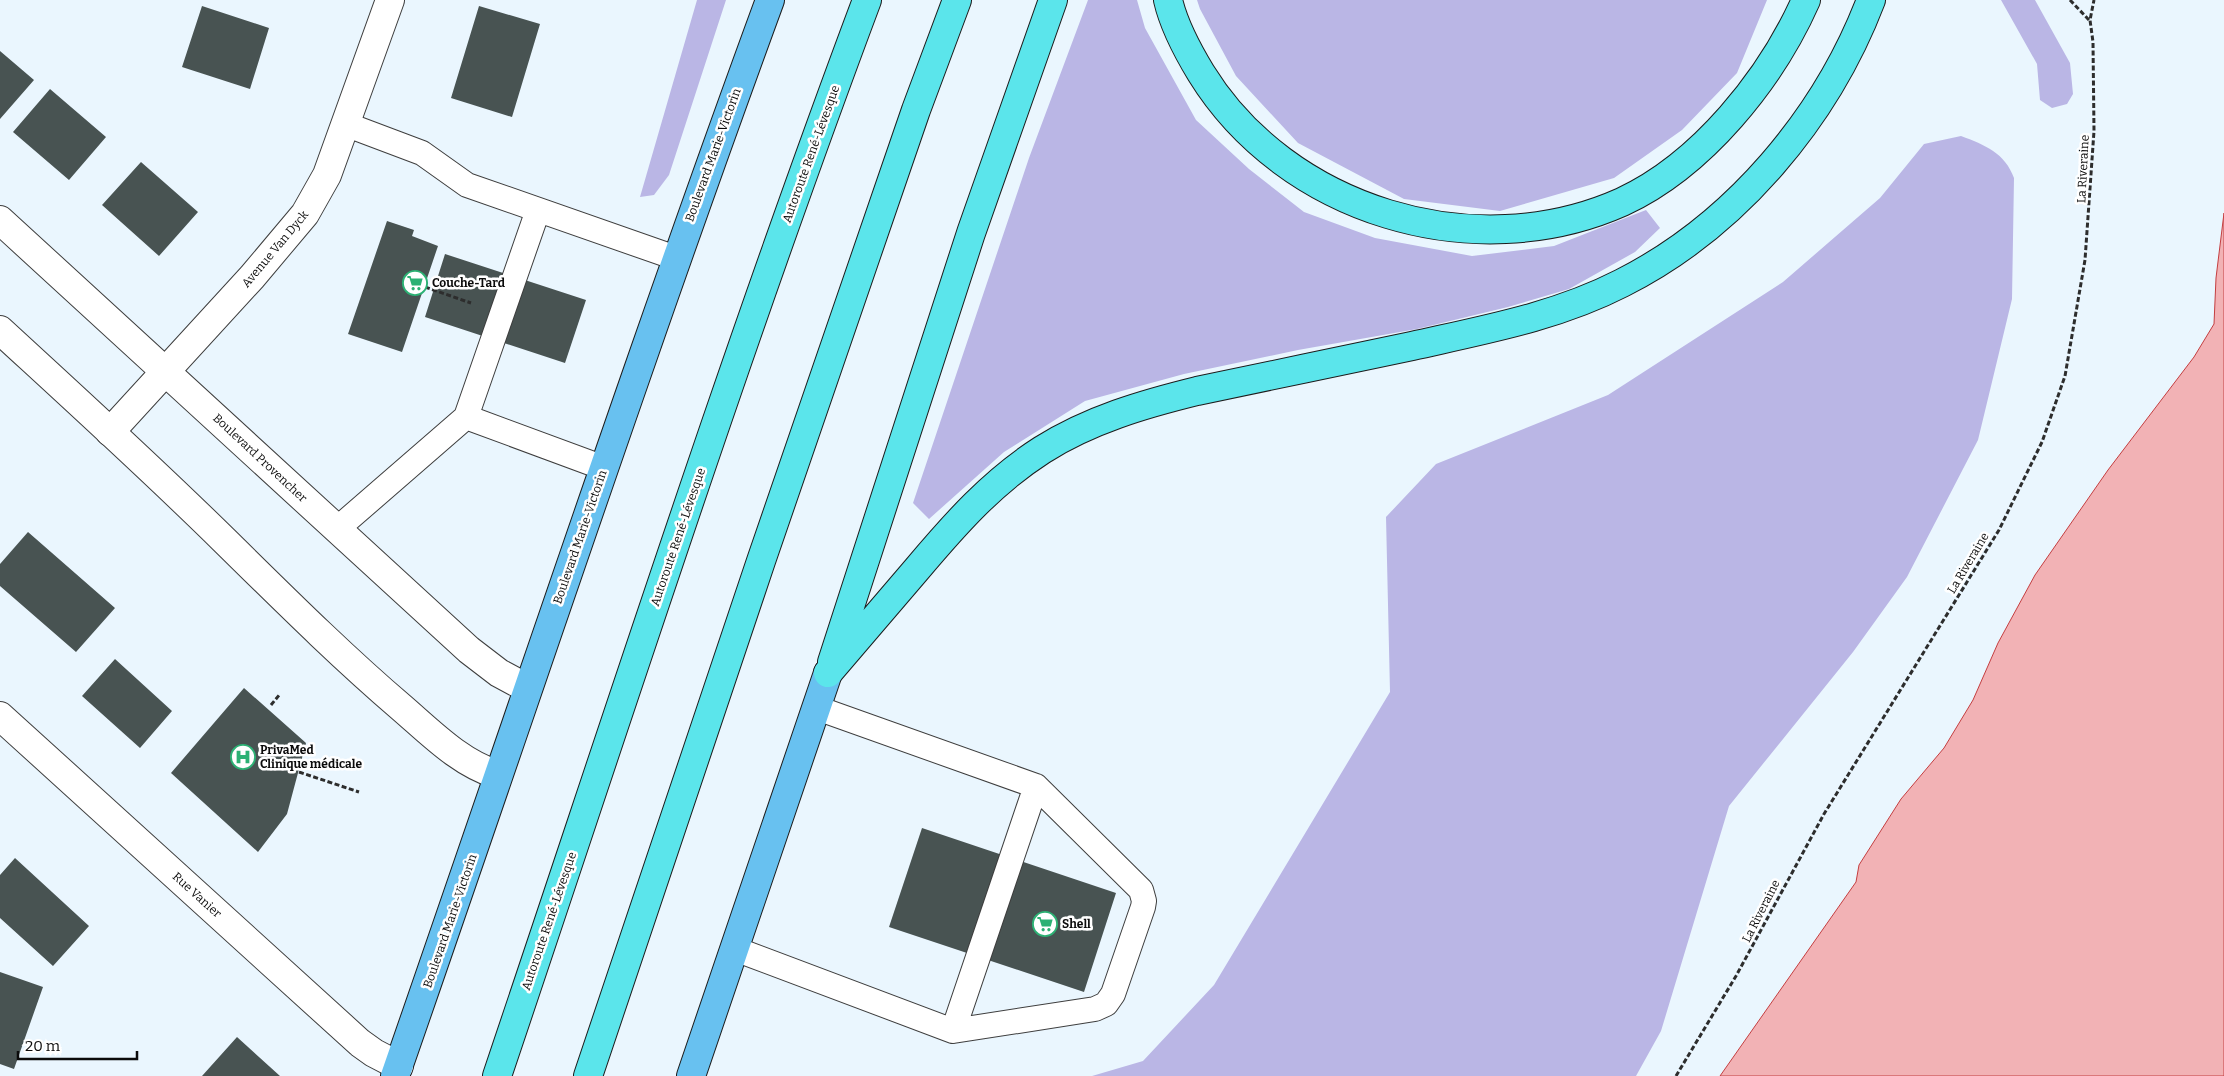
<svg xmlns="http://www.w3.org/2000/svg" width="2224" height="1076" font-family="Bitter,serif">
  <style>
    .green { fill: #bab6e5 }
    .water { fill: #f2b2b5; stroke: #c43e40 }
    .building { fill: #485352 }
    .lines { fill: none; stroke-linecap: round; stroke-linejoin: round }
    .service-casing { stroke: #3e3e3e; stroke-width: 26 }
    .minor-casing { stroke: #3e3e3e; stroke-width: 30 }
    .tertiary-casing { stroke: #3e3e3e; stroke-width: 30 }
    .primary-casing { stroke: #1c1c1c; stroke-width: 30 }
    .motorway-casing { stroke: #1c1c1c; stroke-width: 30 }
    .path { stroke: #2d2d2d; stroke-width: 3; stroke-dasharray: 5 2.5; stroke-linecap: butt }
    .service { stroke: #fff; stroke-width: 24 }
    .minor { stroke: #fff; stroke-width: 28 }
    .tertiary { stroke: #fff; stroke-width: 28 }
    .primary { stroke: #68c1f0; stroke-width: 28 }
    .motorway { stroke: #5be5eb; stroke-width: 28 }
    .labels { text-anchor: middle; stroke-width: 5; stroke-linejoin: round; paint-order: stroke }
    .street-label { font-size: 12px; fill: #0b0b0b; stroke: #fff }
    .poi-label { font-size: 12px; font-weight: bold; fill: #0b0b0b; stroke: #fff; text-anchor: start }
  </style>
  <rect width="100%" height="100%" fill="#eaf6fe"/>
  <!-- green -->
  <path class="green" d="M 697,0 L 726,0 L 669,175 L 654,195 L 640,197 Z
    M 1088,0 L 1137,0 L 1145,28 L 1196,120 L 1249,169 L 1304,212 L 1375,238 L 1472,256 L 1554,246 L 1646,210 L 1660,228 L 1635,252 L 1569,289 L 1508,307 L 1417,329 L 1298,350 L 1184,374 L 1085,401 L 1004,452 L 929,519 L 913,503 L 1029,158 Z
    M 1197,0 L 1767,0 L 1737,73 L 1682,130 L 1614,178 L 1500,211 L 1404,199 L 1298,143 L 1236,76 L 1200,9 Z
    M 2001,0 L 2035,0 L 2070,63 L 2073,94 L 2067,104 L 2052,108 L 2040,100 L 2037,64 Z
    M 1961,136 C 1985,145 2005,153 2014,178 L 2012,299 L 1978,440 L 1907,577 L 1853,652 L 1729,806 L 1661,1031 L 1636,1076 L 1092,1076 L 1143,1061 L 1214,985 L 1390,692 L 1386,517 L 1436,464 L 1608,395 L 1783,282 L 1880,198 L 1924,144 Z"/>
  <!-- water -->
  <path class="water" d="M 2224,213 L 2224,1076 L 1720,1076 L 1856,882 L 1859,865 L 1901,799 L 1944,748 L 1973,700 L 1998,643 L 2035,575 L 2108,470 L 2194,357 L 2214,324 L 2216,278 Z"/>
  <!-- building -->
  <path class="building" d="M 202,6 L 269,28 L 250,89 L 182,67 Z
    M 479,6 L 540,24 L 512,117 L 451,98 Z
    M 0,51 L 34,80 L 0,119 Z
    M 50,89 L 106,137 L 69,180 L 13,132 Z
    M 141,162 L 198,212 L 159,256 L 102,205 Z
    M 387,221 L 414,230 L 412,236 L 438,246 L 402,352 L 348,334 Z
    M 445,254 L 586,300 L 565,363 L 425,317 Z
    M 28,532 L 115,608 L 76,652 L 0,586 L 0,564 Z
    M 115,659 L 172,711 L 140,748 L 82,696 Z
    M 244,688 L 306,743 L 287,814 L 258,852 L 171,773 Z
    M 922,828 L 1116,893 L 1084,992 L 889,927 Z
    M 15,858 L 89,926 L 53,966 L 0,918 L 0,875 Z
    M 0,972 L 43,987 L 14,1069 L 0,1064 Z
    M 237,1037 L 280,1076 L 202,1076 Z"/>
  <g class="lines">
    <defs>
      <path id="service" d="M 345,124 L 422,153 L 467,185 L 676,258
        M 538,210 L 466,417 L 604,468
        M 337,529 L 466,417
        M 735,949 L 953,1031 L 1036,786 L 817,708
        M 953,1031 L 1095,1009 L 1106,1004 L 1113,994 L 1143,907 L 1144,901 L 1141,890 L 1036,786"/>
      <path id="minor" d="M 110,432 L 252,277 L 305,214 L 327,175 L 390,0
        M 0,716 L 360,1043 L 374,1053 L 399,1066"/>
      <path id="tertiary" d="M 0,220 L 469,650 L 499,673 L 527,688
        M 0,330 C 75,399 151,468 224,540 C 282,597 340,655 402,708 C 432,734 460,763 498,775"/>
      <path id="primary" d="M 395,1076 C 520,717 639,357 770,0
        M 691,1076 L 828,673"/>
      <path id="motorway" d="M 1168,0 C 1174,26 1187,50 1201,73 C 1286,211 1474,268 1622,202 C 1702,165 1771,79 1806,0
        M 832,662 L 971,233 L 1053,0
        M 828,673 C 858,638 887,604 917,569 C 955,524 992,482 1042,450 C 1089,420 1144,404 1197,391 C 1269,376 1340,361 1412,346 C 1483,330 1556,317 1622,283 C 1735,226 1826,118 1871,0
        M 497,1076 C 618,717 734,355 867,0
        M 588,1076 L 761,561 L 916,110 L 957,0"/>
    </defs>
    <!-- service casing -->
    <use href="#service" class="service-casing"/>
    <!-- minor casing -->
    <use href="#minor" class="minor-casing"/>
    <!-- tertiary casing -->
    <use href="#tertiary" class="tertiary-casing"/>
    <!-- primary casing -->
    <use href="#primary" class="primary-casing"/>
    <!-- motorway casing -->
    <use href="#motorway" class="motorway-casing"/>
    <!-- path -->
    <path class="path" d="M 2070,0 L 2089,20
      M 425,287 L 471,303
      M 271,705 L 280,694
      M 299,772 L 359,792
      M 1676,1076 L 1736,976 L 1824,814 L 1999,530 L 2042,442 L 2065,376 L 2085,260 L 2094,131 L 2093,42 L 2090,20 L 2094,0"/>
    <!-- service -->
    <use href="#service" class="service"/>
    <!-- minor -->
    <use href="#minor" class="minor"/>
    <!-- tertiary -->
    <use href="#tertiary" class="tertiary"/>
    <!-- primary -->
    <use href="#primary" class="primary"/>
    <!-- motorway -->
    <use href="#motorway" class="motorway"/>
  </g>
  <!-- icons -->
  <defs>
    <symbol id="supermarket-ring" viewBox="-11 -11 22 22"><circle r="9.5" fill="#fff" stroke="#2cb174" stroke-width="1.5"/><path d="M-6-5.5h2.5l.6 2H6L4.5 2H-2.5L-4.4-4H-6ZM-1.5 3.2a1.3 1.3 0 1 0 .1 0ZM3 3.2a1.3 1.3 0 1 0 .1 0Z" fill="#2cb174"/></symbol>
    <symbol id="hospital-ring" viewBox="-11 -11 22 22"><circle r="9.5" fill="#fff" stroke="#2cb174" stroke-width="1.5"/><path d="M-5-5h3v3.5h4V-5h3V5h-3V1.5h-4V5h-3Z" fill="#2cb174"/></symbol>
  </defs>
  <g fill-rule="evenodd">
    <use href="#supermarket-ring" x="401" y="269" width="28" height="28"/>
    <use href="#hospital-ring" x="229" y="743" width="28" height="28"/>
    <use href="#supermarket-ring" x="1031" y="910" width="28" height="28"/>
  </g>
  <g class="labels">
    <!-- street labels -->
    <g class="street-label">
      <text transform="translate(811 154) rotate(-70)" y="4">Autoroute René-Lévesque</text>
      <text transform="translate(713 155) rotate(-70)" y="4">Boulevard Marie-Victorin</text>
      <text transform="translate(2083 169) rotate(-87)" y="4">La Riveraine</text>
      <text transform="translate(275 249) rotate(-50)" y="4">Avenue Van Dyck</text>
      <text transform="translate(260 458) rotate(43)" y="4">Boulevard Provencher</text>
      <text transform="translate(580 537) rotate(-71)" y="4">Boulevard Marie-Victorin</text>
      <text transform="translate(678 537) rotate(-71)" y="4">Autoroute René-Lévesque</text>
      <text transform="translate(1968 563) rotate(-59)" y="4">La Riveraine</text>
      <text transform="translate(197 895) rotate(42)" y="4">Rue Vanier</text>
      <text transform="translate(1761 911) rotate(-63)" y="4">La Riveraine</text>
      <text transform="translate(450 921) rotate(-71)" y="4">Boulevard Marie-Victorin</text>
      <text transform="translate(549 921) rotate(-71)" y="4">Autoroute René-Lévesque</text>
    </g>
    <!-- poi labels -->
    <g class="poi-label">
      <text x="432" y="287">Couche-Tard</text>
      <text x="260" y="754">PrivaMed<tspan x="260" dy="14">Clinique médicale</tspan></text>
      <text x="1062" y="928">Shell</text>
    </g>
  </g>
  <!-- scale -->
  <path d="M18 1051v8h119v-8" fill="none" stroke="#0b0b0b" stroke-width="2.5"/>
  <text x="25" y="1051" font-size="15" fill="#0b0b0b" stroke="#ffffff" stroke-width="4" paint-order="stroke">20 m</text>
</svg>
